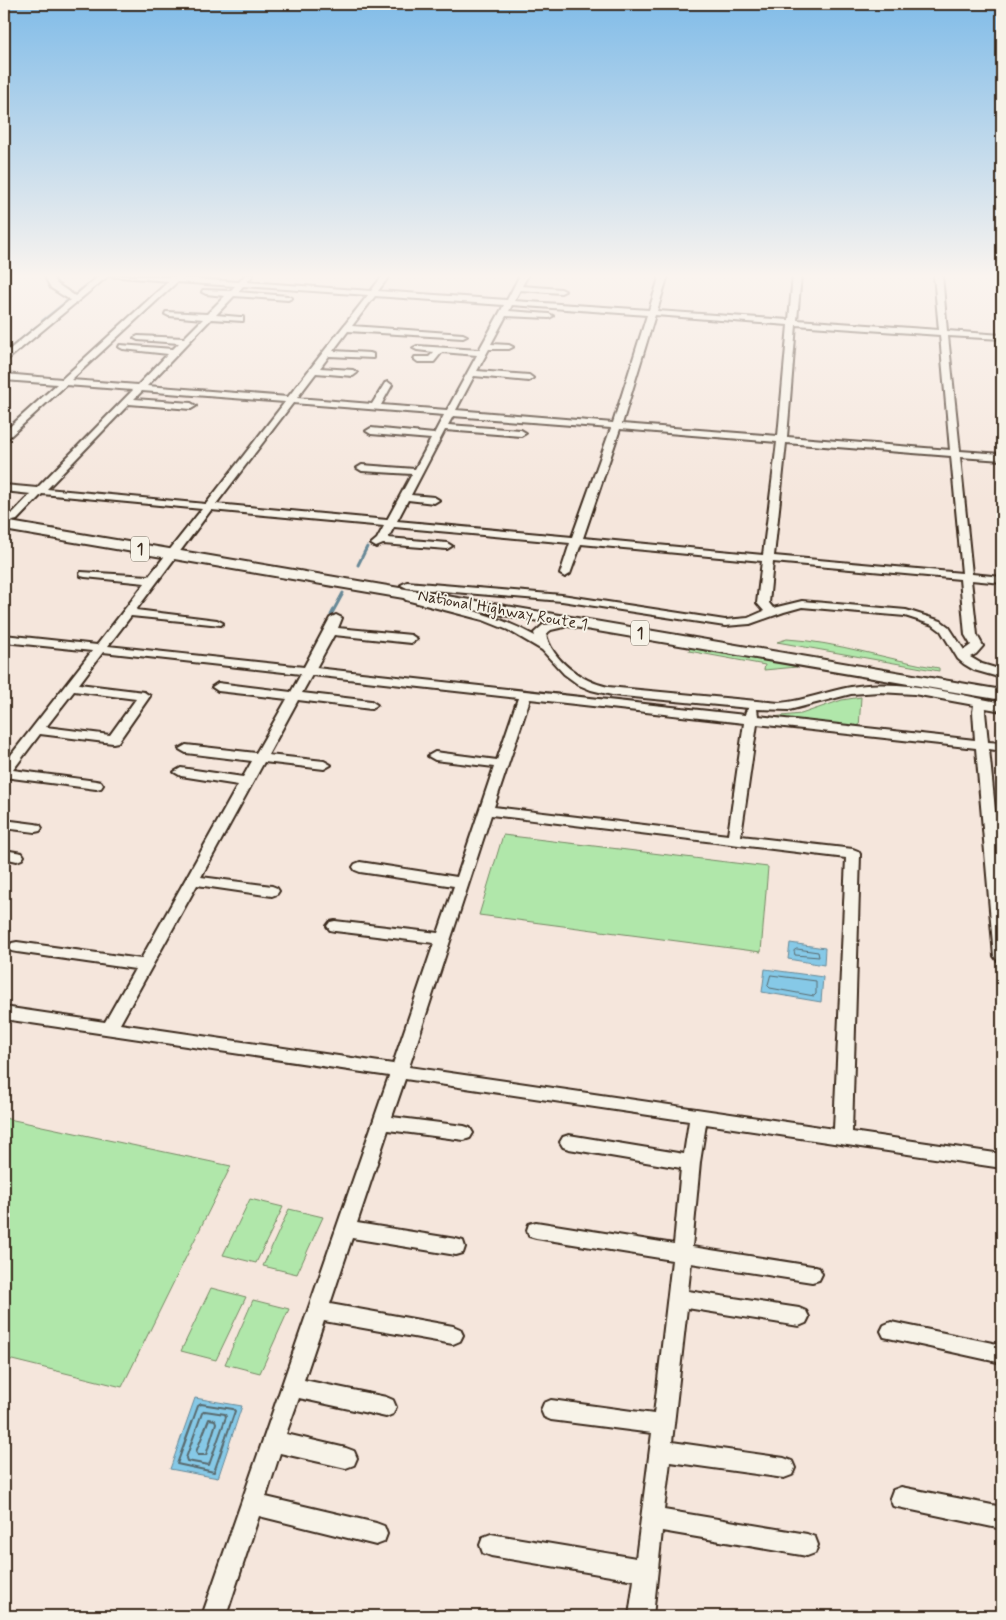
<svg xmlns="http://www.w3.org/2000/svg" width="1006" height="1620" font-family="Mynerve,sans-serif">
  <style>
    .green { fill: #b0e7aa; stroke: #768864 }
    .water { fill: #86c9e7; stroke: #688997 }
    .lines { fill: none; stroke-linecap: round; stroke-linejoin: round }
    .shore-far1 { stroke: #596a6e; stroke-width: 1 }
    .shore { stroke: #596a6e; stroke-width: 2 }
    .stream-far1 { stroke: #688997; stroke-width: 2.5 }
    .stream { stroke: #688997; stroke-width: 3 }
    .minor-casing { stroke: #3b2a1e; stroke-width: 4 }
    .highway-casing { stroke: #3b2a1e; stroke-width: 4 }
    .minor { fill: #f7f3e8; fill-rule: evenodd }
    .highway { fill: #f7f3e8; fill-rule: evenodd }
    .labels { text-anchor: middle; stroke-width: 4; stroke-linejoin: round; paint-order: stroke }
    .shield { fill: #f7f3e8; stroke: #73665b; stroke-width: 1 }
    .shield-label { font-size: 15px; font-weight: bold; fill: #3b2a1e }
    .street-label { font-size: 16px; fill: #3b2a1e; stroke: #f7f3e8 }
  </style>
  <rect width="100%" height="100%" fill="#f5e6dc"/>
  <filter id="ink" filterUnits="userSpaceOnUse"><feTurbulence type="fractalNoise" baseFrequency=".02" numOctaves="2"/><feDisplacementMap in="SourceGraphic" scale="10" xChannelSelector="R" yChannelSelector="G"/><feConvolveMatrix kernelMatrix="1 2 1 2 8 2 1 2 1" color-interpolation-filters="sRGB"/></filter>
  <g filter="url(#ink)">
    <!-- green -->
    <path class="green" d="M 787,639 C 838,642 888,660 939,668 L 939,671 L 777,642 Z
      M 690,648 L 785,664 L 797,667 L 764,670 L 765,665 L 689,651 Z
      M 861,697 L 859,728 L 772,717 L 801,714 L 842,700 Z
      M 503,835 L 768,867 L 761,952 L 479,915 Z
      M 4,1118 L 231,1166 L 122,1387 L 4,1358 Z
      M 250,1199 L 283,1207 L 256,1263 L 223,1255 Z
      M 289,1209 L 323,1217 L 297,1274 L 263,1266 Z
      M 211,1288 L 246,1297 L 216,1360 L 181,1351 Z
      M 253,1300 L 289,1309 L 260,1373 L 225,1364 Z"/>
    <!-- water -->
    <path class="water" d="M 790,943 L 825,948 L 824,965 L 788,959 Z
      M 765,969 L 823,977 L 821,1002 L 762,992 Z
      M 195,1398 L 242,1406 L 218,1478 L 170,1469 Z"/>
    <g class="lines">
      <!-- shore-far1 -->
      <path class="shore-far1" d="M 797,949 L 818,952 L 819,957 L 795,955 L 794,951 Z
        M 771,975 L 816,981 L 816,994 L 814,996 L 770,988 L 768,986 Z"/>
      <!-- shore -->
      <path class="shore" d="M 201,1404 L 233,1409 L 235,1411 L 214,1472 L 177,1464 L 198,1406 Z
        M 205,1411 L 225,1414 L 226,1417 L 209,1465 L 187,1461 L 186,1458 L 202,1413 Z
        M 209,1419 L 215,1420 L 216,1423 L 206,1455 L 198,1455 L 196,1452 Z"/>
      <!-- stream-far1 -->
      <path class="stream-far1" d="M 79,291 L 95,279
        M 42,321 L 67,301
        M 4,353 L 37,326"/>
      <!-- stream -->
      <path class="stream" d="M 358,565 L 367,547
        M 331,615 L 343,593"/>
      <defs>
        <path id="minor" d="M 44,275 L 51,275 L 57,284 L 75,296 L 100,275 L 174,277 L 181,275 L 181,278 L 239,282 L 245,275 L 253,275 L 247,282 L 371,291 L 383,275 L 390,275 L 378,291 L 507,300 L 520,275 L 528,275 L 522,286 L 561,289 L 565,291 L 561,293 L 520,290 L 514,301 L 649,310 L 660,275 L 668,275 L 657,311 L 789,320 L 793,275 L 801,275 L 797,320 L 939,330 L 934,275 L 942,275 L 947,331 L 1002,335 L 1002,339 L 948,336 L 960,451 L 1002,454 L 1002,460 L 960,457 L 972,574 L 1002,577 L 1002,583 L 971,580 L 977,635 L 983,646 L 976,654 L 970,657 L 982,664 L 1002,670 L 1002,678 L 974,670 L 964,664 L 958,659 L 941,631 L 933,625 L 905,616 L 802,607 L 784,612 L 750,624 L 725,626 L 562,601 L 407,588 L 401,585 L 407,582 L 562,595 L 725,620 L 748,618 L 764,611 L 757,603 L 762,561 L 581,544 L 570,574 L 565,577 L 560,574 L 570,543 L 394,527 L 388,538 L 447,543 L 452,546 L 447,549 L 383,544 L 376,547 L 371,544 L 377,539 L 384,526 L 211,510 L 136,610 L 217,620 L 223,623 L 221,625 L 131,616 L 108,646 L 304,667 L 330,618 L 336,615 L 342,618 L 338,628 L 411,635 L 417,639 L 411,643 L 334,635 L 316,668 L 745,715 L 746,711 L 749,708 L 612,695 L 591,690 L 579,685 L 564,674 L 542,650 L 508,630 L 483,620 L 406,600 L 404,598 L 406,596 L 410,595 C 453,605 496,614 535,636 L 534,633 L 543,625 L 564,623 L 566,625 L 564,627 L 551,630 L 546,634 C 551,660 583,682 608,687 L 779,703 C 806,701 831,689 858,686 C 906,680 955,694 1002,703 L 1002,711 L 986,708 L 985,712 L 988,742 L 1002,743 L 1002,751 L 989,749 L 1002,881 L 1002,961 L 997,960 L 994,956 L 976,748 L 757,724 L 741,836 L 853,849 L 858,851 L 860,854 L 852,1132 L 1002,1154 L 1002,1168 L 706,1124 L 700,1162 L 692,1247 L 812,1266 L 819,1268 L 822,1274 L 819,1280 L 812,1282 L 691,1263 L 688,1291 L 799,1308 L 806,1311 L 809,1317 L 806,1323 L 799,1326 L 687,1308 L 672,1442 L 784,1458 L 792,1461 L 795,1468 L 792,1475 L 784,1478 L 670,1462 L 664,1510 L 807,1534 L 815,1537 L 818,1545 L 815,1553 L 807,1556 L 662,1531 L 653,1616 L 629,1616 L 634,1580 L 491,1556 L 483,1553 L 480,1545 L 483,1537 L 491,1534 L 636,1558 L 652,1433 L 551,1420 L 544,1417 L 541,1410 L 544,1403 L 551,1400 L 654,1414 L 672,1260 L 536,1238 L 529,1236 L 527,1230 L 529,1224 L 536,1222 L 674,1244 L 681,1168 L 569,1149 L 563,1147 L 560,1142 L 563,1137 L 569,1135 L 684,1154 L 689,1121 L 405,1079 L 392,1117 L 464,1126 L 470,1128 L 473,1133 L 470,1138 L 464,1140 L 388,1130 L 357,1223 L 456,1239 L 463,1241 L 465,1247 L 463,1253 L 456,1255 L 352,1238 L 330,1304 L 453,1326 L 460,1329 L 463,1335 L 460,1341 L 453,1344 L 324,1321 L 304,1380 L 386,1397 L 393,1400 L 396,1407 L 393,1414 L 386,1417 L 299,1398 L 286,1434 L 346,1448 L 354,1451 L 357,1458 L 354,1465 L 346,1468 L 280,1453 L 266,1497 L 376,1523 L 384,1526 L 387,1534 L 384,1542 L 376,1545 L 259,1516 L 226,1616 L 202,1616 L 389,1076 L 4,1019 L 4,1007 L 105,1022 L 135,969 L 17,952 L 12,951 L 9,947 L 12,943 L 17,942 L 141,959 L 238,785 L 181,776 L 174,772 L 181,768 L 243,777 L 252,761 L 186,753 L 179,749 L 186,745 L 256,753 L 287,699 L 218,691 L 212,687 L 218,683 L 291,692 L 301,674 L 103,652 L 79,684 L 144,692 L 150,696 L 118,742 L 113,743 L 40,734 L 13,770 L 96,781 L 101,782 L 103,785 L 101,788 L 96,789 L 4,777 L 4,764 L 92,651 L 4,642 L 4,635 L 97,645 L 145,583 L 85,577 L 81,576 L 80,574 L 81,572 L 149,576 L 202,509 L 42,494 L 17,520 L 13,521 L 8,518 L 31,494 L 4,491 L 4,485 L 37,488 L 133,390 L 66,385 L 7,439 L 4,440 L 4,432 L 57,384 L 4,380 L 4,374 L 62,379 L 169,281 L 108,276 L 7,360 L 4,360 L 4,354 L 70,300 L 51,288 ZM 177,282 L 235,286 L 230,291 L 203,290 L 202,292 L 206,294 L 225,296 L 207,314 L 166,312 L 165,314 L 169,316 L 203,319 L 184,338 L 138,336 L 134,338 L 138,340 L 179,343 L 173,349 L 120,345 L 119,347 L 123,349 L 168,354 L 138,385 L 71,380 ZM 243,286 L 368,295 L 288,397 L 147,386 L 211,319 L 243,321 L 243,317 L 240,317 L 216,315 L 234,296 L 288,300 L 292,298 L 288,296 L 238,292 ZM 375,296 L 504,305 L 479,350 L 417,346 L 413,348 L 417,350 L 434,352 L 429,357 L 415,357 L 414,359 L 418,362 L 434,362 L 442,352 L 477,355 L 447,410 L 381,405 L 392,385 L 388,382 L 385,383 L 372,404 L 297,398 L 316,373 L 353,376 L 357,373 L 353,370 L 320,368 L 329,356 L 373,358 L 373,354 L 370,353 L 333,351 L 348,331 L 463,338 L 467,336 L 463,334 L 352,326 ZM 512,305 L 647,315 L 613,423 L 456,410 L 474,376 L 529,381 L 533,378 L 529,375 L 477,371 L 489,349 L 509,349 L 513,347 L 509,345 L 491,344 L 506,316 L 549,318 L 553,316 L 549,314 L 509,311 ZM 655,315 L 788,325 L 778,436 L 622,424 ZM 796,325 L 940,335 L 950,450 L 787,437 ZM 142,391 L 285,402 L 206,504 L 47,489 L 129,404 L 191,409 L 196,406 L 191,403 L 134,399 ZM 293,403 L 444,415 L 434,434 L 371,428 L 366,431 L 371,434 L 431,439 L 415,469 L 362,465 L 357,468 L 362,471 L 412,474 L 387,520 L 216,504 ZM 453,416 L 611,428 L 572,537 L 397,521 L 408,500 L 434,503 L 439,500 L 434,497 L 411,495 L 445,430 L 521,436 L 526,433 L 521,430 L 448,425 ZM 620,429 L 777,442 L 763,555 L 583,538 ZM 786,443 L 951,456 L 962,573 L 774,556 ZM 773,562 L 960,579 L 965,635 L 971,645 L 964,650 L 949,627 L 941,621 L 906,610 L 802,601 L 773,608 L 769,603 ZM 312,675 L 518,698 L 497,760 L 435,752 L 428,756 L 435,760 L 494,767 L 457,877 L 360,862 L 355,864 L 353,867 L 355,870 L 360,872 L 454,886 L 438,933 L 335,921 L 330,922 L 327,926 L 330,930 L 335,931 L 434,943 L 393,1064 L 120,1024 L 197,885 L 272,896 L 277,894 L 279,891 L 277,888 L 272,886 L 201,877 L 264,762 L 324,769 L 331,765 L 324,761 L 268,755 L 298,700 L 371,709 L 377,705 L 371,701 L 302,693 ZM 74,691 L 136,699 L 110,735 L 46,727 ZM 879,692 L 914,694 L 974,705 L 973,712 L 975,740 L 758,716 L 757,709 L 789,710 L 851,694 ZM 530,699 L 744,723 L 728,835 L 494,807 ZM 491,815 L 846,858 L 834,1129 L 409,1067 Z
          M 4,820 L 35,824 L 40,825 L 42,828 L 40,831 L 35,832 L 4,828 Z
          M 4,850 L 22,853 L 24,856 L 22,859 L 17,861 L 4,858 Z
          M 891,1322 L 1002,1345 L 1002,1363 L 884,1337 L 881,1331 L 884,1325 Z
          M 901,1487 L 1002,1507 L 1002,1529 L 893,1506 L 890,1498 L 893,1490 Z"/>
        <path id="highway" d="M 4,521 L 1002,690 L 1002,700 L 4,530 Z"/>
      </defs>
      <!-- minor casing -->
      <use href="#minor" class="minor-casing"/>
      <!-- highway casing -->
      <use href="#highway" class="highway-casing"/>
      <!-- minor -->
      <use href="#minor" class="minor"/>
      <!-- highway -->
      <use href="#highway" class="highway"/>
    </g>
  </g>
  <!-- sky -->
  <linearGradient id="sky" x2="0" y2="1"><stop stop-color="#81bce8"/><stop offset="0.55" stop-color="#faf4ef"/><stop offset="1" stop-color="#faf4ef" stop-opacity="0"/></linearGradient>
  <rect width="1006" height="502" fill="url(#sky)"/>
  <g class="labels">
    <!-- shield labels -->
    <g class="shield">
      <rect x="131" y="536.5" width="18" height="25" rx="4"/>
      <rect x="631" y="620.5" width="18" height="25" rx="4"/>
    </g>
    <g class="shield-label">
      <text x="140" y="554">1</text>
      <text x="640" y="638">1</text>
    </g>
    <!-- street labels -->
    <g class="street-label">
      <text transform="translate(503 609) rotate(10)" y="6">National Highway Route 1</text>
    </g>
  </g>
  <!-- margin -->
  <rect width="1006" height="1620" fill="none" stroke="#f7f3e8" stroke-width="20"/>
  <rect x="10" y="10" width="986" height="1600" fill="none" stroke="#3b2a1e" stroke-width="2" filter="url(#ink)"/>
</svg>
